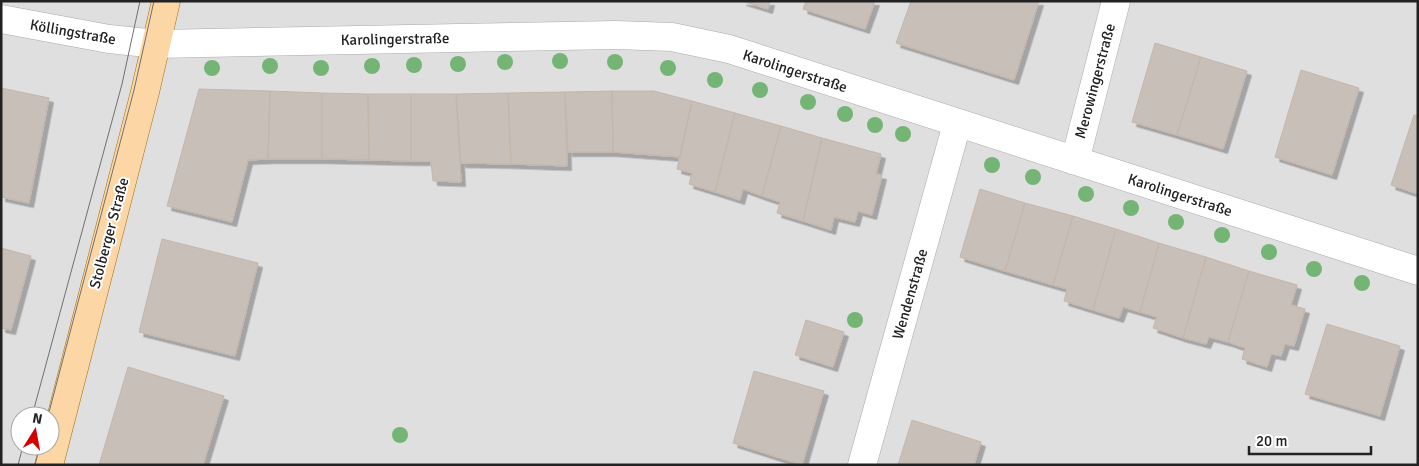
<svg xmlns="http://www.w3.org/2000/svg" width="1419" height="466" font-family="Signika,sans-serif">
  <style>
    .residential { fill: #e0dfdf; fill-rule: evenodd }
    .building { fill: #c7bfb8; stroke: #c4b6ab; filter: url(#shadow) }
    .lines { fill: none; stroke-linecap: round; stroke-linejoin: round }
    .minor-casing { stroke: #a9a9a9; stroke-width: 29 }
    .major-casing { stroke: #a06b00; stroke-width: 29 }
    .minor { stroke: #fff; stroke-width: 28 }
    .major { stroke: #fcd6a4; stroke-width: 28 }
    .tram { stroke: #707070; stroke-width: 1 }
    .tree { fill: #74b475 }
    .labels { text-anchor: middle; stroke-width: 4; stroke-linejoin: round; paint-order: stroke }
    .street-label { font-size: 15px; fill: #222; stroke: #fff }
  </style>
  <defs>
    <filter id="shadow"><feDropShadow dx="4.5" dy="4.5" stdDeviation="0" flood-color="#0004"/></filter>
  </defs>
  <rect width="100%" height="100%" fill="#f2efe9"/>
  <!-- residential -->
  <path class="residential" d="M 1,1 L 1418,1 L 1418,465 L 1,465 ZM 20,416 L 50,416 L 50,446 L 20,446 Z"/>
  <!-- building -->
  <path class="building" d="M 742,1 L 770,1 L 768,9 Z
    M 806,1 L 875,1 L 865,29 L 803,9 Z
    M 911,1 L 1039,1 L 1014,80 L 896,43 Z
    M 1155,43 L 1201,57 L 1177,135 L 1132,122 Z
    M 1201,57 L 1247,71 L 1223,149 L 1177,135 Z
    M 1301,70 L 1359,88 L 1332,175 L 1275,157 Z
    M 1,88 L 49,98 L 29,203 L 1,197 Z
    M 199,89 L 270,91 L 268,159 L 248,160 L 232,222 L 167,206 Z
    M 270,91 L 322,93 L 322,159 L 268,159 Z
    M 612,91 L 654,91 L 692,101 L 680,157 L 613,152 Z
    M 612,91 L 613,152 L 568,152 L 565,92 Z
    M 565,92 L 567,166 L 511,164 L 508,93 Z
    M 322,93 L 368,94 L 369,160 L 322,159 Z
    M 508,93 L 511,164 L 461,163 L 456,94 Z
    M 368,94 L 411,94 L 411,161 L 369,160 Z
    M 411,94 L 456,94 L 461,182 L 433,181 L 431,161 L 411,161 Z
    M 692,101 L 735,113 L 715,192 L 689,184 L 692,173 L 677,169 Z
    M 735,113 L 781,126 L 762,196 L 743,189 L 740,200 L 715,192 Z
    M 1414,115 L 1418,116 L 1418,194 L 1391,185 Z
    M 781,126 L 822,138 L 803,221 L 777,213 L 780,202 L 762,196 Z
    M 822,138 L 881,154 L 876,174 L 882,175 L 872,215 L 858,211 L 855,222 L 834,217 L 831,230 L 803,221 Z
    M 980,189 L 1025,203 L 1005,271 L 960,257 Z
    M 1025,203 L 1073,216 L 1053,285 L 1005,271 Z
    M 1073,216 L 1116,229 L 1093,310 L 1064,301 L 1067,289 L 1053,285 Z
    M 1116,229 L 1159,243 L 1140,312 L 1123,307 L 1119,318 L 1093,310 Z
    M 162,239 L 258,263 L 235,356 L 139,332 Z
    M 1159,243 L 1206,257 L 1183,338 L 1153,328 L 1157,317 L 1140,312 Z
    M 1,248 L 31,256 L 11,330 L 1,328 Z
    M 1206,257 L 1249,271 L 1228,342 L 1209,337 L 1206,344 L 1183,338 Z
    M 1249,271 L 1297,285 L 1291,305 L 1305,309 L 1294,346 L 1285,344 L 1281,356 L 1271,354 L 1267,367 L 1242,359 L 1245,348 L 1228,342 Z
    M 806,320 L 844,332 L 833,367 L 795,355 Z
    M 1327,324 L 1400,346 L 1380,416 L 1305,394 Z
    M 128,367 L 224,396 L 203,465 L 99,465 Z
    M 754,371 L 824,391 L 802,465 L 733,443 Z
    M 912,420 L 981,442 L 974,465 L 898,465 Z"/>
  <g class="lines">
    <defs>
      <path id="minor" d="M 1,19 L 109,39 L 157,44 L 616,35 L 672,37 L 729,49 L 1418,271
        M 1075,161 L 1116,1
        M 862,465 L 957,124"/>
      <path id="major" d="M 49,465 L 145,92 L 166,1"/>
    </defs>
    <!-- minor casing -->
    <use href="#minor" class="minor-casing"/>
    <!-- major casing -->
    <use href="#major" class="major-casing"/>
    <!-- minor -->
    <use href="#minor" class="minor"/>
    <!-- major -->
    <use href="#major" class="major"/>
    <!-- tram -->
    <path class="tram" d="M 32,416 L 122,84 L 140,1
      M 48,416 L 134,90 L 154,1
      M 18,465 L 23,446
      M 35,465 L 40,446"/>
  </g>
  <!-- trees -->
  <g class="tree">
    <circle cx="560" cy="61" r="8"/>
    <circle cx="505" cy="62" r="8"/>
    <circle cx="615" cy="62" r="8"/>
    <circle cx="458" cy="64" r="8"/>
    <circle cx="414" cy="65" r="8"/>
    <circle cx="270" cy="66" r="8"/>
    <circle cx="372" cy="66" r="8"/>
    <circle cx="212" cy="68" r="8"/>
    <circle cx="321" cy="68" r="8"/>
    <circle cx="668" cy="68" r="8"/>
    <circle cx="715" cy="80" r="8"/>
    <circle cx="760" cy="90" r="8"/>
    <circle cx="808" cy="102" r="8"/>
    <circle cx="845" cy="114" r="8"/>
    <circle cx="875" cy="125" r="8"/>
    <circle cx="903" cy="134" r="8"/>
    <circle cx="992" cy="165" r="8"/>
    <circle cx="1033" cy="177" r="8"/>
    <circle cx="1086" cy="194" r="8"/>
    <circle cx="1131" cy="208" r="8"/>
    <circle cx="1176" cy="222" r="8"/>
    <circle cx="1222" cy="235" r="8"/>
    <circle cx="1269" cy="252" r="8"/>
    <circle cx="1314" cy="269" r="8"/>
    <circle cx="1362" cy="283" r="8"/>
    <circle cx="855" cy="320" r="8"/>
    <circle cx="400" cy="435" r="8"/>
  </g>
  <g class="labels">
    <!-- street labels -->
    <g class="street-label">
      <text transform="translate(73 32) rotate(10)" y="5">Köllingstraße</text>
      <text transform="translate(395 39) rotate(-1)" y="5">Karolingerstraße</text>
      <text transform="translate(795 71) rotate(18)" y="5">Karolingerstraße</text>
      <text transform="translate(1095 81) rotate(-75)" y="5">Merowingerstraße</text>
      <text transform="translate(1180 195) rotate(18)" y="5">Karolingerstraße</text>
      <text transform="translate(109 233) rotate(-75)" y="5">Stolberger Straße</text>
      <text transform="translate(910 294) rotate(-74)" y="5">Wendenstraße</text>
    </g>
  </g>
  <!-- border -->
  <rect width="1419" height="466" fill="none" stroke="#222222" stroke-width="5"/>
  <!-- north arrow -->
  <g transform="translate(35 431) rotate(11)"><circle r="24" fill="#ffffff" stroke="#a7a7a7"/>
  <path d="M0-4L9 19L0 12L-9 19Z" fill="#d40000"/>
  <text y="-8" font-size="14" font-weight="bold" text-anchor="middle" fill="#222222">N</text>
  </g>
  <!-- scale -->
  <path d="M1249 446v8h122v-8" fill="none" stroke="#222222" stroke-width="2.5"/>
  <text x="1256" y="446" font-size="15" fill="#222222" stroke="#ffffff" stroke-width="4" paint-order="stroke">20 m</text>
</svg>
